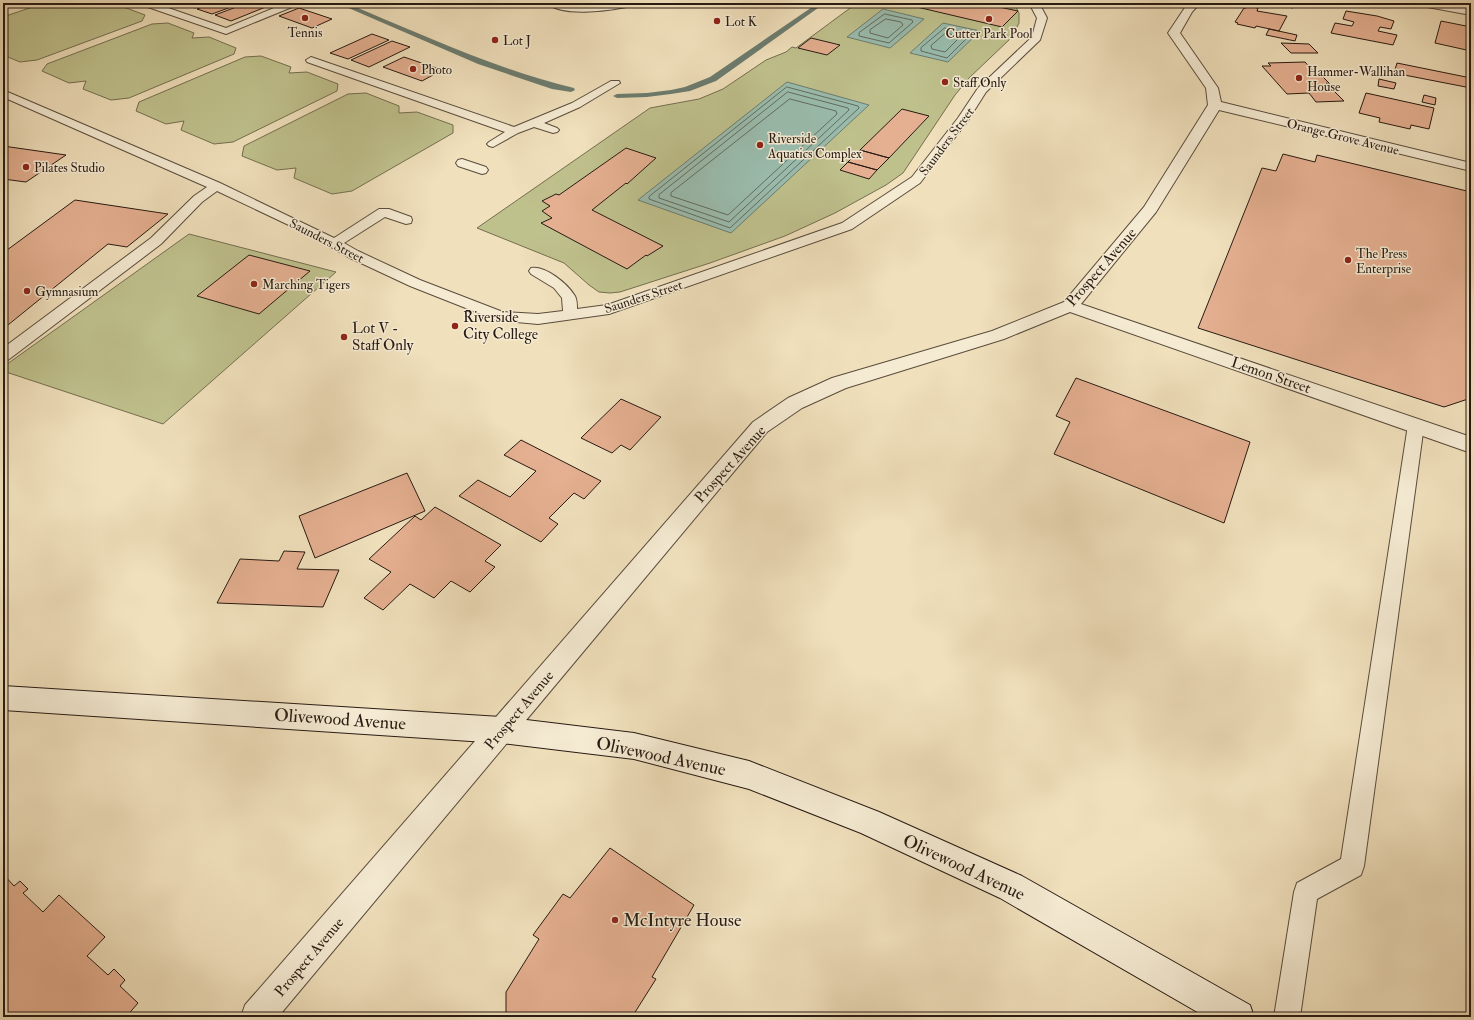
<svg xmlns="http://www.w3.org/2000/svg" width="1474" height="1020" font-family="'IM FELL Double Pica',serif">
  <style>
    .green { fill: #bfc18d; stroke: #746e50 }
    .water { fill: #9abdaf; stroke: #6c7c70 }
    .lines { fill: none; stroke-linecap: round; stroke-linejoin: round }
    .shore { stroke: #616c60; stroke-width: 1 }
    .stream { fill: #6c7c70; fill-rule: evenodd }
    .building { fill: #e5b091; stroke: #281a12 }
    .service-casing { stroke: #5a4c3c; stroke-width: 2 }
    .minor-casing { stroke: #5a4c3c; stroke-width: 2 }
    .secondary-casing { stroke: #281a12; stroke-width: 2 }
    .service { fill: #f5ebd3; fill-rule: evenodd }
    .minor { fill: #f5ebd3; fill-rule: evenodd }
    .secondary { fill: #f5ebd3; fill-rule: evenodd }
    .poi-dot { fill: #8f2418; stroke: #f5ebd3; stroke-width: 1.5 }
    .labels { text-anchor: middle; stroke-width: 3; stroke-linejoin: round; paint-order: stroke }
    .far-poi-label { font-size: 13px; fill: #281a12; stroke: #f5ebd3; text-anchor: start }
    .far-street-label { font-size: 13px; fill: #281a12; stroke: #f5ebd3 }
    .street-label { font-size: 15px; fill: #281a12; stroke: #f5ebd3 }
    .poi-label { font-size: 15px; fill: #281a12; stroke: #f5ebd3; text-anchor: start }
    .near-street-label { font-size: 18px; fill: #281a12; stroke: #f5ebd3 }
    .near-poi-label { font-size: 18px; fill: #281a12; stroke: #f5ebd3; text-anchor: start }
  </style>
  <rect width="100%" height="100%" fill="#f0e0bc"/>
  <filter id="stains"><feTurbulence type="fractalNoise" baseFrequency=".005" numOctaves="4"/><feColorMatrix values="0 0 0 0 .2 0 0 0 0 .09 0 0 0 0 .02 0 0 0 .5 -.17"/></filter>
  <radialGradient id="worn" r=".72"><stop offset=".6" stop-color="#630" stop-opacity="0"/><stop offset="1" stop-color="#630" stop-opacity=".3"/></radialGradient>
  <!-- green -->
  <path class="green" d="M 44,3 L 108,3 L 105,7 L 121,6 L 145,15 L 142,21 L 37,60 L 20,62 L 3,55 L 3,17 Z
    M 857,3 L 1014,3 L 1019,13 L 1019,23 L 1015,31 L 1010,39 L 969,78 L 955,95 L 903,173 L 886,185 L 835,213 L 785,236 L 710,263 L 620,292 L 610,293 L 599,292 L 589,285 L 564,263 L 477,228 L 650,108 L 699,99 L 723,89 L 766,60 L 786,52 L 792,47 L 796,48 Z
    M 168,23 L 194,33 L 192,38 L 209,37 L 236,48 L 234,54 L 129,98 L 111,100 L 83,89 L 86,81 L 69,83 L 42,71 L 47,64 L 152,24 Z
    M 261,56 L 291,67 L 289,73 L 307,72 L 338,84 L 337,91 L 233,142 L 214,144 L 181,130 L 184,121 L 166,124 L 136,111 L 139,102 L 245,57 Z
    M 366,93 L 399,106 L 399,113 L 417,112 L 453,125 L 453,133 L 352,191 L 332,194 L 294,178 L 296,168 L 277,170 L 242,156 L 244,146 L 348,94 Z
    M 189,234 L 336,272 L 163,424 L 3,371 L 3,367 Z"/>
  <!-- water -->
  <path class="water" d="M 883,9 L 924,19 L 890,48 L 847,37 Z
    M 943,23 L 980,31 L 948,62 L 910,53 Z
    M 787,82 L 869,105 L 731,233 L 638,200 Z"/>
  <g class="lines">
    <!-- shore -->
    <path class="shore" d="M 885,14 L 912,20 L 913,22 L 889,43 L 859,36 L 859,33 Z
      M 886,19 L 901,22 L 903,25 L 888,38 L 870,33 L 870,30 Z
      M 945,28 L 968,33 L 970,35 L 947,58 L 921,51 L 921,48 Z
      M 946,33 L 958,36 L 959,38 L 945,52 L 932,49 L 931,46 Z
      M 787,87 L 858,106 L 859,108 L 730,228 L 649,199 L 649,197 Z
      M 788,92 L 848,108 L 849,110 L 729,222 L 659,198 L 659,195 Z
      M 790,99 L 836,111 L 837,114 L 728,215 L 671,196 L 671,193 Z"/>
    <!-- stream -->
    <path class="stream" d="M 337,3 L 346,3 C 421,34 495,69 574,88 L 575,90 L 571,92 L 552,89 L 478,64 Z
      M 818,3 L 825,3 L 716,81 L 690,91 L 671,94 L 647,97 L 617,98 L 613,96 L 617,94 L 647,93 L 671,90 L 685,87 L 710,77 Z"/>
  </g>
  <!-- building -->
  <path class="building" d="M 180,3 L 209,3 L 195,8 Z
    M 213,3 L 242,3 L 212,14 L 197,9 Z
    M 247,3 L 273,4 L 231,21 L 215,15 Z
    M 900,3 L 980,3 L 1018,11 L 1002,27 Z
    M 1267,3 L 1296,3 L 1293,8 Z
    M 1247,6 L 1258,8 L 1257,11 L 1287,16 L 1279,31 L 1256,26 L 1255,28 L 1237,24 L 1238,23 L 1235,22 L 1244,8 L 1246,8 Z
    M 299,8 L 332,19 L 312,28 L 279,16 Z
    M 1346,11 L 1377,16 L 1394,21 L 1391,29 L 1380,27 L 1378,31 L 1397,35 L 1393,45 L 1331,33 L 1335,23 L 1352,26 L 1354,22 L 1343,19 Z
    M 1441,21 L 1471,27 L 1471,51 L 1435,43 Z
    M 1269,29 L 1297,35 L 1295,41 L 1266,35 Z
    M 372,34 L 389,40 L 348,59 L 330,53 Z
    M 811,38 L 840,45 L 827,55 L 798,48 Z
    M 392,41 L 410,47 L 369,67 L 351,60 Z
    M 1281,43 L 1309,44 L 1318,53 L 1291,53 Z
    M 404,57 L 442,70 L 422,81 L 383,67 Z
    M 1305,62 L 1315,73 L 1319,73 L 1330,84 L 1326,83 L 1344,101 L 1316,102 L 1309,93 L 1287,94 L 1262,66 L 1271,66 L 1268,63 Z
    M 1397,63 L 1471,78 L 1471,88 L 1394,73 Z
    M 1379,79 L 1396,83 L 1394,89 L 1378,86 Z
    M 1366,93 L 1434,108 L 1429,129 L 1411,125 L 1410,129 L 1379,122 L 1380,118 L 1359,113 Z
    M 1424,95 L 1436,98 L 1435,105 L 1422,102 Z
    M 902,109 L 929,116 L 889,158 L 860,150 Z
    M 3,146 L 66,155 L 26,182 L 3,179 Z
    M 626,148 L 656,158 L 627,184 L 626,183 L 592,210 L 663,246 L 647,256 L 646,255 L 627,269 L 541,223 L 552,218 L 542,211 L 550,206 L 542,201 L 556,194 L 559,195 Z
    M 860,150 L 889,158 L 877,170 L 848,162 Z
    M 1283,154 L 1315,162 L 1317,155 L 1471,192 L 1471,398 L 1444,407 L 1198,328 L 1262,168 L 1276,171 Z
    M 848,162 L 877,170 L 869,179 L 840,170 Z
    M 75,200 L 168,214 L 127,247 L 108,244 L 3,329 L 3,253 Z
    M 249,255 L 310,271 L 259,314 L 197,296 Z
    M 1076,378 L 1250,442 L 1224,523 L 1054,454 L 1070,422 L 1056,416 Z
    M 621,399 L 661,417 L 630,450 L 621,445 L 612,453 L 581,438 Z
    M 521,440 L 601,481 L 584,499 L 574,493 L 549,518 L 558,524 L 541,542 L 459,496 L 478,480 L 510,497 L 536,471 L 504,455 Z
    M 407,473 L 425,511 L 315,558 L 299,516 Z
    M 435,507 L 501,545 L 485,561 L 495,567 L 470,592 L 451,581 L 434,598 L 410,584 L 383,610 L 364,598 L 391,572 L 369,559 L 415,516 L 421,520 Z
    M 284,551 L 305,552 L 297,569 L 339,570 L 323,607 L 217,603 L 240,559 L 279,561 Z
    M 610,848 L 694,905 L 652,977 L 656,979 L 632,1017 L 506,1017 L 506,992 L 539,939 L 533,935 L 563,894 L 570,898 Z
    M 3,874 L 14,886 L 20,881 L 28,889 L 23,893 L 43,912 L 59,895 L 105,937 L 87,956 L 108,975 L 114,969 L 125,980 L 120,986 L 138,1003 L 126,1017 L 3,1017 Z"/>
  <g class="lines">
    <defs>
      <path id="service" d="M 140,3 L 154,3 L 226,28 L 286,3 L 299,3 L 297,5 L 226,34 L 142,5 Z
        M 547,3 L 592,6 L 637,3 L 635,5 C 616,10 562,18 547,3 Z
        M 1029,3 L 1039,3 L 1047,18 L 1040,40 L 986,92 L 967,122 L 920,183 L 852,229 L 609,314 L 538,324 L 496,320 L 410,286 L 348,257 L 314,237 L 217,191 L 202,202 L 161,244 L 8,360 L 3,361 L 3,348 L 151,238 L 194,196 L 207,187 L 3,97 L 3,90 L 220,183 L 334,238 L 379,209 L 389,209 L 411,217 L 412,220 L 411,223 L 406,224 L 385,217 L 344,243 L 358,251 L 420,280 L 503,312 L 538,314 L 563,311 L 562,298 L 554,288 L 531,274 L 529,271 L 531,268 C 545,265 568,284 575,296 C 577,300 577,305 577,309 L 607,305 L 842,223 L 912,177 L 958,118 L 978,88 L 1032,37 L 1037,18 Z
        M 311,57 L 514,127 L 572,103 L 611,81 L 619,81 L 620,83 L 580,107 L 544,123 L 557,128 L 559,130 L 557,132 L 553,133 L 534,127 L 518,133 L 493,147 L 489,146 L 487,144 L 489,142 L 505,132 L 307,62 L 306,60 Z
        M 462,159 L 486,167 L 488,170 L 486,173 L 482,174 L 458,166 L 456,163 L 458,160 Z
        M 1416,419 L 1422,421 L 1424,425 L 1364,866 L 1361,875 L 1317,899 L 1300,1017 L 1274,1017 L 1294,892 L 1297,883 L 1341,859 L 1408,425 L 1410,421 Z"/>
      <path id="minor" d="M 1188,3 L 1200,3 L 1192,12 L 1180,33 L 1218,88 L 1221,102 L 1471,163 L 1471,171 L 1219,110 L 1156,212 L 1081,304 L 1471,437 L 1471,453 L 1070,312 L 1004,339 L 846,388 L 802,408 L 767,432 L 278,1017 L 241,1017 L 245,1005 L 753,422 L 788,398 L 832,378 L 992,331 L 1064,302 L 1144,207 L 1208,105 L 1206,88 L 1168,33 Z
        M 1416,3 L 1440,3 L 1471,9 L 1471,15 L 1422,6 Z"/>
      <path id="secondary" d="M 3,686 L 501,717 L 634,733 L 749,761 L 879,812 L 1022,876 L 1250,1005 L 1254,1017 L 1206,1017 L 1000,898 L 861,833 L 749,789 L 634,759 L 501,743 L 3,710 Z"/>
    </defs>
    <!-- service casing -->
    <use href="#service" class="service-casing"/>
    <!-- minor casing -->
    <use href="#minor" class="minor-casing"/>
    <!-- secondary casing -->
    <use href="#secondary" class="secondary-casing"/>
    <!-- service -->
    <use href="#service" class="service"/>
    <!-- minor -->
    <use href="#minor" class="minor"/>
    <!-- secondary -->
    <use href="#secondary" class="secondary"/>
  </g>
  <!-- markers -->
  <g class="poi-dot">
    <circle cx="305" cy="18" r="4"/>
    <circle cx="989" cy="19" r="4"/>
    <circle cx="717" cy="21" r="4"/>
    <circle cx="495" cy="40" r="4"/>
    <circle cx="413" cy="69" r="4"/>
    <circle cx="1299" cy="78" r="4"/>
    <circle cx="945" cy="82" r="4"/>
    <circle cx="760" cy="145" r="4"/>
    <circle cx="26" cy="167" r="4"/>
    <circle cx="1348" cy="260" r="4"/>
    <circle cx="254" cy="284" r="4"/>
    <circle cx="27" cy="291" r="4"/>
    <circle cx="455" cy="326" r="4"/>
    <circle cx="344" cy="337" r="4"/>
    <circle cx="615" cy="920" r="4"/>
  </g>
  <g class="labels">
    <!-- far-poi labels -->
    <g class="far-poi-label">
      <text x="725" y="26">Lot K</text>
      <text x="305" y="37" text-anchor="middle">Tennis</text>
      <text x="989" y="38" text-anchor="middle">Cutter Park Pool</text>
      <text x="503" y="45">Lot J</text>
      <text x="421" y="74">Photo</text>
      <text x="1307" y="76">Hammer-Wallihan<tspan x="1307" dy="15">House</tspan></text>
      <text x="953" y="87">Staff Only</text>
      <text x="768" y="143">Riverside<tspan x="768" dy="15">Aquatics Complex</tspan></text>
      <text x="34" y="172">Pilates Studio</text>
      <text x="1356" y="258">The Press<tspan x="1356" dy="15">Enterprise</tspan></text>
      <text x="262" y="289">Marching Tigers</text>
      <text x="35" y="296">Gymnasium</text>
    </g>
    <!-- far-street labels -->
    <g class="far-street-label">
      <text transform="translate(1343 136) rotate(14)" y="5">Orange Grove Avenue</text>
      <text transform="translate(946 141) rotate(-53)" y="5">Saunders Street</text>
      <text transform="translate(327 240) rotate(27)" y="5">Saunders Street</text>
      <text transform="translate(643 296) rotate(-18)" y="5">Saunders Street</text>
    </g>
    <!-- street labels -->
    <g class="street-label">
      <text transform="translate(1101 267) rotate(-49)" y="5">Prospect Avenue</text>
      <text transform="translate(1271 375) rotate(19)" y="5">Lemon Street</text>
      <text transform="translate(730 464) rotate(-48)" y="5">Prospect Avenue</text>
      <text transform="translate(519 710) rotate(-50)" y="5">Prospect Avenue</text>
      <text transform="translate(309 957) rotate(-50)" y="5">Prospect Avenue</text>
    </g>
    <!-- poi labels -->
    <g class="poi-label">
      <text x="463" y="322">Riverside<tspan x="463" dy="17">City College</tspan></text>
      <text x="352" y="333">Lot V -<tspan x="352" dy="17">Staff Only</tspan></text>
    </g>
    <!-- near-street labels -->
    <g class="near-street-label">
      <text transform="translate(340 719) rotate(4)" y="6">Olivewood Avenue</text>
      <text transform="translate(661 756) rotate(12)" y="6">Olivewood Avenue</text>
      <text transform="translate(964 867) rotate(25)" y="6">Olivewood Avenue</text>
    </g>
    <!-- near-poi labels -->
    <g class="near-poi-label">
      <text x="623" y="926">McIntyre House</text>
    </g>
  </g>
  <!-- margin -->
  <rect width="1474" height="1020" fill="none" stroke="#f0e0bc" stroke-width="16"/>
  <rect x="4" y="4" width="1466" height="1012" fill="none" stroke="#281a12" stroke-width="2"/>
  <rect x="8" y="8" width="1458" height="1004" fill="none" stroke="#281a12"/>
  <rect width="100%" height="100%" filter="url(#stains)"/>
  <rect width="100%" height="100%" fill="url(#worn)"/>
</svg>
